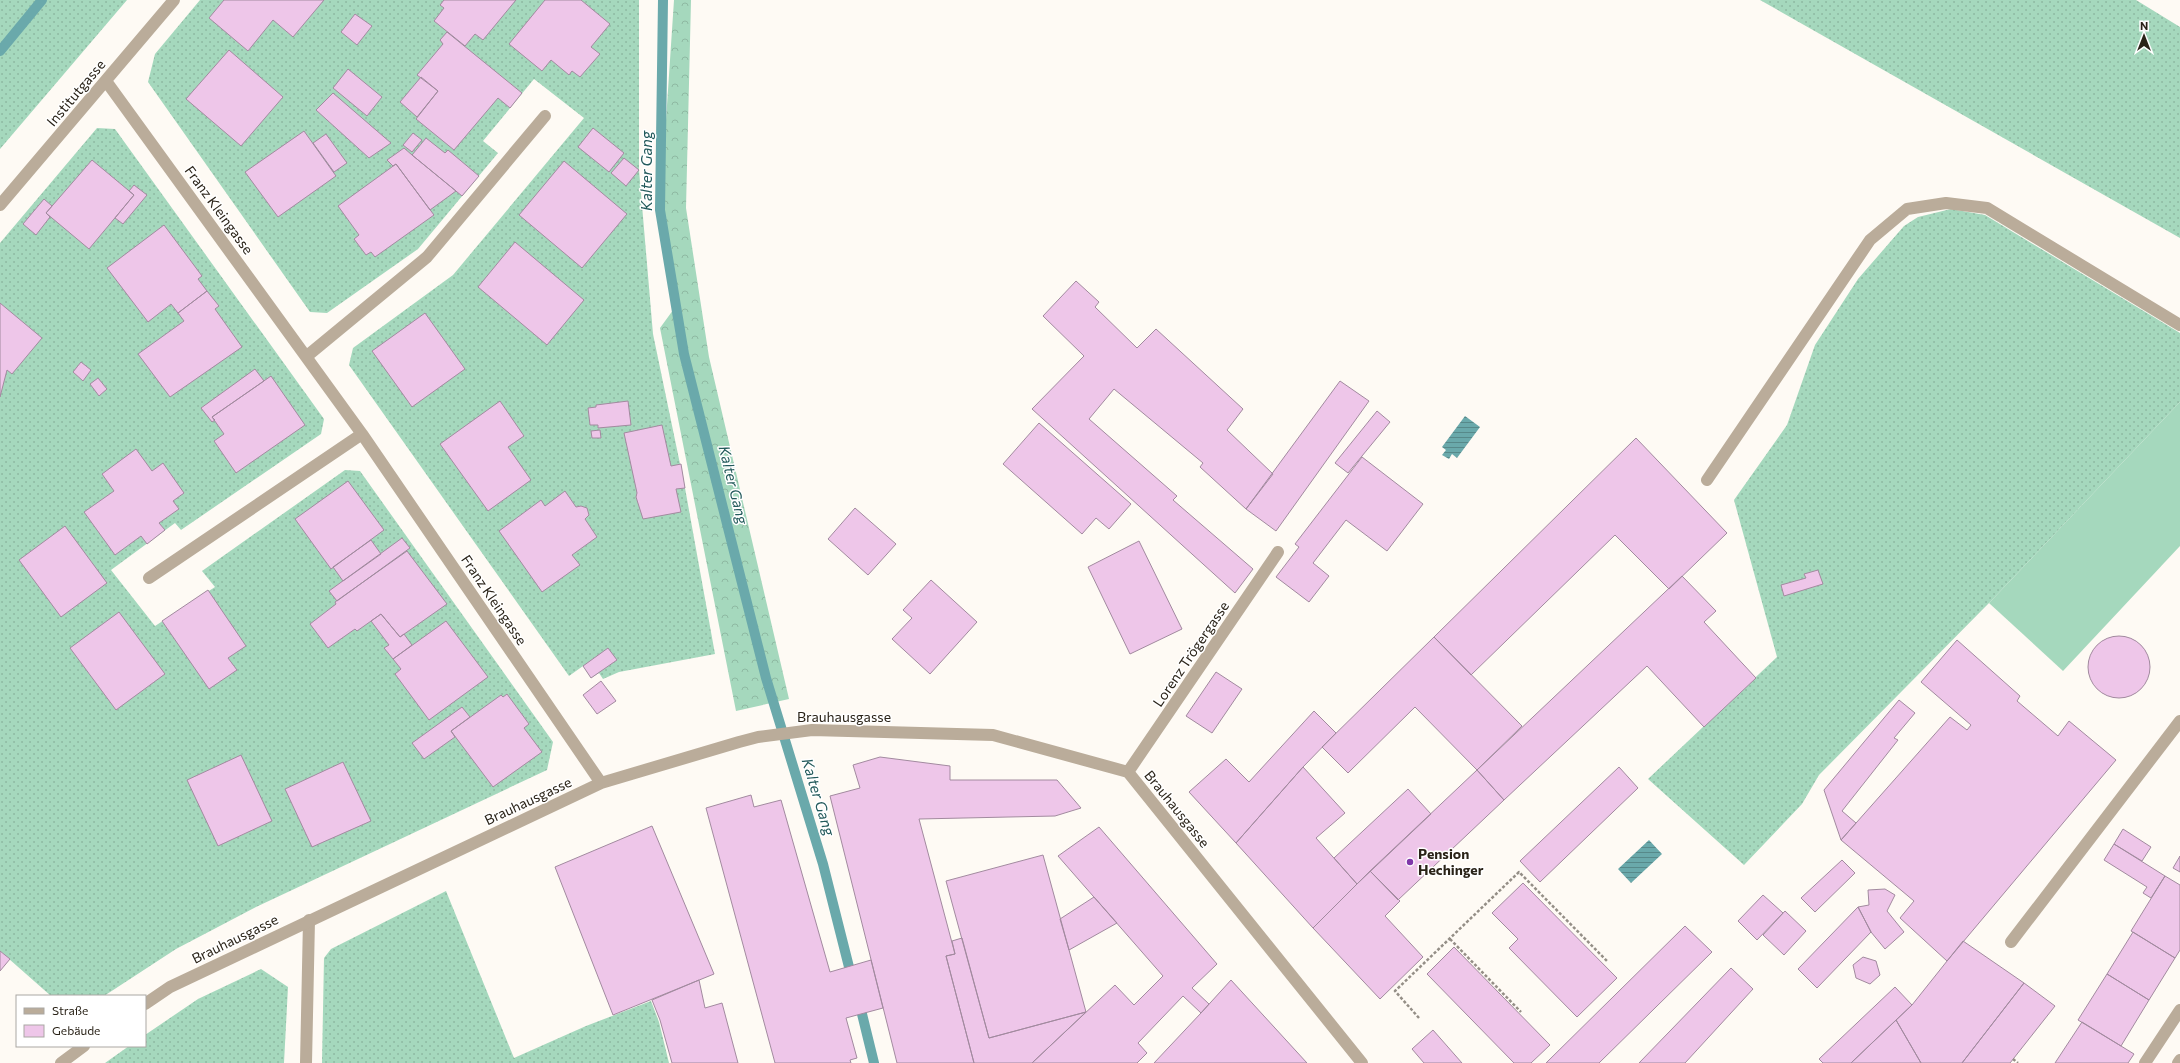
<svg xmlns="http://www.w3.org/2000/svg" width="2180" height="1063" font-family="Commissioner,sans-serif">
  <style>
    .grass { fill: url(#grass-dots) }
    .forest { fill: url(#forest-crowns) }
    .pitch { fill: #a5d8bd }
    .water { fill: url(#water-rules) }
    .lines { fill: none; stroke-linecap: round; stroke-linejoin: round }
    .stream { stroke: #6aa9ab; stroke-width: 10 }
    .building { fill: #eec6e9; stroke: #a28a9f }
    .path { stroke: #948e86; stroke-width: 2.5; stroke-dasharray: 3 2; stroke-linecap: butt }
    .service { stroke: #baac9a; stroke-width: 12 }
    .minor { stroke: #baac9a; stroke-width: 12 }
    .tertiary { stroke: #baac9a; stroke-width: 12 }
    .poi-dot { fill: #7f37a9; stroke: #fff; stroke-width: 1.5 }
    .labels { text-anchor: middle; stroke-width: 3; stroke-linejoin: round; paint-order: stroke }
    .street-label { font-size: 14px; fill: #2a2318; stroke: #fff }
    .poi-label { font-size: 14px; font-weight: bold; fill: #2a2318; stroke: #fff; text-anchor: start }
    .water-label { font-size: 15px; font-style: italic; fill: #235a5b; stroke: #fff }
  </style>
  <defs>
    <pattern id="grass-dots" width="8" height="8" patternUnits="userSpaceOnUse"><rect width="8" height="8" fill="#a5d8bd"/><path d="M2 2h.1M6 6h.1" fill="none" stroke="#8eb9a2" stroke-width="1.8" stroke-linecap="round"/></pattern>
    <pattern id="forest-crowns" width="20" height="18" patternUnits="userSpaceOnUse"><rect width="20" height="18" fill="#a5d8bd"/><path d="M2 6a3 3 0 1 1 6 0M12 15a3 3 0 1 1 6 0" fill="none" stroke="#8eb9a2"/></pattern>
    <pattern id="water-rules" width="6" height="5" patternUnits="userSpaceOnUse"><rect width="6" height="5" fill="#6aa9ab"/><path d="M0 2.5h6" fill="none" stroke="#57898a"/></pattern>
  </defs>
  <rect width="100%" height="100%" fill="#fefaf4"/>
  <!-- grass -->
  <path class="grass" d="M 0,0 L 127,0 L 0,149 Z
    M 200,0 L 639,0 L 639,170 L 653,334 L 685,488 L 715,654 L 619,672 L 603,679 L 599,673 L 591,678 L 583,666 L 569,676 L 349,365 L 353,348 L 453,275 L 584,118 L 534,79 L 483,141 L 498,153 L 418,249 L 327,313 L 310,312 L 148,82 L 155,54 Z
    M 1760,0 L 2136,0 L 2180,27 L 2180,238 Z
    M 97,128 L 115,129 L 324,419 L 321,434 L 181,530 L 175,523 L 111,570 L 155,626 L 215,587 L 202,571 L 345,470 L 360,471 L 553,742 L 547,770 L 256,907 L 176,949 L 104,996 L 51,996 L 0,951 L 0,243 Z
    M 1951,209 L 1985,215 L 2180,333 L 2180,402 L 1989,603 L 1819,775 L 1802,804 L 1744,865 L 1648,779 L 1777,657 L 1734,500 L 1787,425 L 1815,345 L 1858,279 L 1904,226 L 1918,217 Z
    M 446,891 L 514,1058 L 586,1026 L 651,1001 L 659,1022 L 669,1063 L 322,1063 L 324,958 L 331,949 Z
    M 261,969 L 288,987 L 284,1063 L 105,1063 L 129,1046 L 145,1046 L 145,1035 L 198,999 Z"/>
  <!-- forest -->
  <path class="forest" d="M 674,0 L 691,0 L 686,208 L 709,357 L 789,699 L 736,711 L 660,328 L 676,306 L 660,210 Z"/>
  <!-- pitch -->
  <path class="pitch" d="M 2180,402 L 2180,546 L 2063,671 L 1989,603 Z"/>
  <!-- water -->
  <path class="water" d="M 1465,416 L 1480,427 L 1457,458 L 1452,454 L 1449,459 L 1442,455 L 1446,450 L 1442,447 Z
    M 1649,840 L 1662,854 L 1631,883 L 1618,869 Z"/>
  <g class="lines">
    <!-- stream -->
    <path class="stream" d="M 663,0 L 660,210 L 684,354 L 766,678 L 823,864 L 849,967
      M 0,51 L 42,0
      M 862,1014 L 874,1063"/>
  </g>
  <!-- building -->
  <path class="building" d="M 224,0 L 324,0 L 293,37 L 273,20 L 248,51 L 209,18 Z
    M 444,0 L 516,0 L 483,40 L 475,34 L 465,46 L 434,21 L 444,8 L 440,5 Z
    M 545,0 L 581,0 L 610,24 L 591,47 L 600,54 L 580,77 L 572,71 L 569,75 L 551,60 L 542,71 L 509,44 Z
    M 355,14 L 372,26 L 357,45 L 341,32 Z
    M 447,32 L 522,93 L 510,108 L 498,98 L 454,150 L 416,119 L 438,91 L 417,75 L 443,44 L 440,40 Z
    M 229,50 L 283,97 L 241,146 L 186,99 Z
    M 348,69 L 382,97 L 367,116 L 333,88 Z
    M 421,77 L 438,91 L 417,117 L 400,102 Z
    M 333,93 L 391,143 L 369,158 L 316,110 Z
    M 593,128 L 624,153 L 609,172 L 578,147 Z
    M 304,131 L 336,176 L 278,217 L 245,172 Z
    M 413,133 L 422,140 L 412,152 L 403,145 Z
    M 326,134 L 347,163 L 334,172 L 313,143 Z
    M 426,138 L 445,153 L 448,150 L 479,176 L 462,196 L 412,155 Z
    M 404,148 L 412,155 L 456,191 L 430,210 L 396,164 L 393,166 L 387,160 Z
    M 624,158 L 639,170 L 626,186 L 611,173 Z
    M 92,160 L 134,195 L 89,249 L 46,213 Z
    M 564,161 L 627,214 L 582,268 L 519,215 Z
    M 396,164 L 434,215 L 375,257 L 371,252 L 366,255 L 354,239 L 359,235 L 338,206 Z
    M 134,185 L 147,195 L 123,224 L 115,218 L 134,195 L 129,191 Z
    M 44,199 L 52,206 L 46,213 L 50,217 L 36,235 L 23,224 Z
    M 164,225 L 202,276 L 198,279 L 207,291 L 178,313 L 171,304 L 148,322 L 107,268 Z
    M 515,242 L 584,300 L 547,345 L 478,287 Z
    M 1076,281 L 1099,302 L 1095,307 L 1137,348 L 1156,329 L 1243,409 L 1227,430 L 1273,474 L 1246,509 L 1200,467 L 1203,463 L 1114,389 L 1089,419 L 1177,496 L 1173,500 L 1253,569 L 1235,593 L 1032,409 L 1084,356 L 1043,316 Z
    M 207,291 L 219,306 L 215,309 L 242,347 L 170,397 L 138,354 L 184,321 L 178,313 Z
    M 0,303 L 42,338 L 12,374 L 7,370 L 0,397 Z
    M 425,313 L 465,369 L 412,407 L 372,351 Z
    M 81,362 L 91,370 L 83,381 L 73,372 Z
    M 255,369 L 264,381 L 212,417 L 215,420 L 212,422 L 201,408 Z
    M 271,376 L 305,425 L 236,473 L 214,441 L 224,434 L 212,417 Z
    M 98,378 L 107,389 L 99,396 L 90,384 Z
    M 1340,381 L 1369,401 L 1276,531 L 1246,509 Z
    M 500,401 L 524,436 L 508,447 L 531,480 L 488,511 L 440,444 Z
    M 628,401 L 631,425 L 598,428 L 598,425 L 590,425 L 588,408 L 596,407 L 596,405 Z
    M 1377,411 L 1390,422 L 1348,473 L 1335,463 Z
    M 1039,423 L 1131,504 L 1109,529 L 1096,518 L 1082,534 L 1003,464 Z
    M 662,425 L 671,466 L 681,464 L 685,488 L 676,489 L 681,512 L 643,519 L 636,497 L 637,493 L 624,433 Z
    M 600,430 L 601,438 L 592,438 L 591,431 Z
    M 1636,438 L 1727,533 L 1669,589 L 1615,535 L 1471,675 L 1434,637 Z
    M 136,449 L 152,471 L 163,463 L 184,493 L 173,501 L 179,509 L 159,523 L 165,530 L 147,544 L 141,536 L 115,555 L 84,512 L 114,491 L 102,474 Z
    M 1362,457 L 1423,504 L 1387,551 L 1346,520 L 1313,563 L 1329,576 L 1309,602 L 1276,577 L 1299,547 L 1295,544 Z
    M 348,481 L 384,530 L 331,569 L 295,519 Z
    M 565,491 L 576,507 L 581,506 L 587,508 L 589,515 L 585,519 L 597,537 L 572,555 L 580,565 L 542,592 L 499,531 L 541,500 L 545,506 Z
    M 855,508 L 896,544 L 868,575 L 828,539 Z
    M 65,526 L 107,583 L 61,617 L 19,560 Z
    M 402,538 L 410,548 L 337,601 L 329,591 Z
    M 371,540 L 381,554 L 343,581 L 333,567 Z
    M 1139,541 L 1182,629 L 1130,654 L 1088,567 Z
    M 407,551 L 447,604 L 400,637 L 381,614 L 357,631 L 355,629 L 328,648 L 310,624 L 336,604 L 335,602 Z
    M 1818,570 L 1823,584 L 1784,596 L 1781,585 L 1806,578 L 1804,574 Z
    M 1682,576 L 1716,611 L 1704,622 L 1756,678 L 1704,727 L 1647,666 L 1504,800 L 1477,770 Z
    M 931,580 L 977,622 L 930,674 L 892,639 L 912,618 L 903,610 Z
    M 208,590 L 246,646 L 228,658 L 237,670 L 209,689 L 162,621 Z
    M 119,612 L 165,674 L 116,710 L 70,648 Z
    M 381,614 L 400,637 L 404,634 L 412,645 L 393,659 L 384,648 L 389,645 L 371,621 Z
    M 446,621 L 488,677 L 429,720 L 395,674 L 401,669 L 393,659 Z
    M2088 667a31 31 0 1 1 62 0a31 31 0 1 1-62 0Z
    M 1434,637 L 1522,726 L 1477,770 L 1415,707 L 1348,773 L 1322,747 Z
    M 1957,640 L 2020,696 L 2017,701 L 2058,736 L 2069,721 L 2116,760 L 1947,961 L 1900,918 L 1914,901 L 1841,840 L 1950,717 L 1967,730 L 1971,725 L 1921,682 Z
    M 608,648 L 617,660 L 591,678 L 583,666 Z
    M 1216,672 L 1242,689 L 1212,733 L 1186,716 Z
    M 601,681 L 616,701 L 597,714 L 583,695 Z
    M 507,694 L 529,724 L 524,728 L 542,752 L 493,787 L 451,731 L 501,695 L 503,697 Z
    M 1899,700 L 1915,713 L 1894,738 L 1898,740 L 1842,811 L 1856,823 L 1841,840 L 1824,790 Z
    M 462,707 L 470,717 L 451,731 L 455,737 L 424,759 L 412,743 Z
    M 1314,711 L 1336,733 L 1303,767 L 1236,843 L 1189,792 L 1226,759 L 1249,782 Z
    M 241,755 L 272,821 L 218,846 L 187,780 Z
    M 880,757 L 950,766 L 950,780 L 1057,780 L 1081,808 L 1055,816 L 919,819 L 955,954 L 946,956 L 974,1063 L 897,1063 L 830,796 L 860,788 L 853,765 Z
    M 343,762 L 371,821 L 312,847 L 285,789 Z
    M 1303,767 L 1345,813 L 1316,838 L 1357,884 L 1313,928 L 1236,843 Z
    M 1619,767 L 1638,788 L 1540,882 L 1520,861 Z
    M 1477,770 L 1504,800 L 1398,900 L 1370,871 Z
    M 1408,789 L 1431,814 L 1357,884 L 1334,858 Z
    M 751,795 L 754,807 L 781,800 L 830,972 L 871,960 L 883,1008 L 846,1018 L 857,1058 L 850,1060 L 851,1063 L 775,1063 L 706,808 Z
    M 652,826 L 714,974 L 613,1015 L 555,867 Z
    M 1099,827 L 1217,964 L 1192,988 L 1209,1004 L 1201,1013 L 1183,996 L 1138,1043 L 1147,1053 L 1137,1063 L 1032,1063 L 1115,985 L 1134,1005 L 1163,976 L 1058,856 Z
    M 2123,829 L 2151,847 L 2142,861 L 2114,844 Z
    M 2114,844 L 2165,876 L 2151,898 L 2143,893 L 2147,887 L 2104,860 Z
    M 1043,855 L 1086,1012 L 989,1038 L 946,881 Z
    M 2180,856 L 2180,872 L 2173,868 Z
    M 1842,860 L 1855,873 L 1815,912 L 1801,898 Z
    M 1370,871 L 1400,901 L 1385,916 L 1423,957 L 1380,999 L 1313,928 Z
    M 2165,876 L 2180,885 L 2180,950 L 2175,958 L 2131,931 Z
    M 1523,883 L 1617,978 L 1577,1017 L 1509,948 L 1518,939 L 1492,913 Z
    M 1885,889 L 1895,895 L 1887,911 L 1904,932 L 1885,949 L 1871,932 L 1858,907 L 1869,905 L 1868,890 Z
    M 1763,895 L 1783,913 L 1757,940 L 1738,921 Z
    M 1094,897 L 1117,923 L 1069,950 L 1060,919 Z
    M 1858,907 L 1871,932 L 1817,988 L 1798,969 Z
    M 1785,911 L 1806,931 L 1784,955 L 1763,935 Z
    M 1685,926 L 1712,952 L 1599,1063 L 1546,1063 Z
    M 2133,932 L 2175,958 L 2149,1000 L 2107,974 Z
    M 962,938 L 989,1038 L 1086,1012 L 1032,1063 L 974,1063 L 946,956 L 955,954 L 952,941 Z
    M 1963,941 L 2024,983 L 1962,1063 L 1921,1063 L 1896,1020 L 1912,1005 Z
    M 1454,947 L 1550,1045 L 1531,1063 L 1514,1063 L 1427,974 Z
    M 0,951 L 10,959 L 0,971 Z
    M 1863,957 L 1876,961 L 1880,975 L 1870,984 L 1856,978 L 1853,965 Z
    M 1731,968 L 1753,989 L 1685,1063 L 1639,1063 Z
    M 2107,974 L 2149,1000 L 2121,1046 L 2078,1020 Z
    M 699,980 L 705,1008 L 722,1003 L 738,1063 L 672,1063 L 660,1020 L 652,1000 Z
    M 1231,980 L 1307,1063 L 1154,1063 L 1201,1013 Z
    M 2024,983 L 2055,1006 L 2010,1063 L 1962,1063 Z
    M 1895,987 L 1912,1005 L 1851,1063 L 1823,1063 L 1819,1059 Z
    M 1896,1020 L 1921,1063 L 1851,1063 Z
    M 2082,1022 L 2134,1054 L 2128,1063 L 2055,1063 Z
    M 1433,1030 L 1462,1063 L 1424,1063 L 1412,1049 Z"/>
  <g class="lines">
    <!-- path -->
    <path class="path" d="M 1450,939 L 1521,1012
      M 1419,1018 L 1395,991 L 1519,872 L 1607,961
      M 2013,1059 L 2018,1063"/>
    <!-- service -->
    <path class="service" d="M 1707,480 L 1870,240 L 1907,209 L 1946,203 L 1987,208 L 2180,325
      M 2011,942 L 2180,721
      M 306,1063 L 309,920
      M 2145,1063 L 2180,1010"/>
    <!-- minor -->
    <path class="minor" d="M 106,81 L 362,434 L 601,783
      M 0,205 L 174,0
      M 307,356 L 427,257 L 545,116
      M 149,578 L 362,434
      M 1128,772 L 1278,552
      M 145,1004 L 170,987 L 601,783 L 739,742 L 758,737 L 812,730 L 993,735 L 1128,772 L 1362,1063
      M 61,1063 L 84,1046"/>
    <!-- tertiary -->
    <path class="tertiary" d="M 2178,1063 L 2180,1060"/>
  </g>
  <!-- markers -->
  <circle class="poi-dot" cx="1410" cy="862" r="4"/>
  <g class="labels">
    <!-- street labels -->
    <g class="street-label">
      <text transform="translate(76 93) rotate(-50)" y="5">Institutgasse</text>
      <text transform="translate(219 210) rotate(54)" y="5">Franz Kleingasse</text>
      <text transform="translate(494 600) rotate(56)" y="5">Franz Kleingasse</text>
      <text transform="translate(1191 654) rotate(-56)" y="5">Lorenz Trögergasse</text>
      <text x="844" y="722">Brauhausgasse</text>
      <text transform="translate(528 801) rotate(-25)" y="5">Brauhausgasse</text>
      <text transform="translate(1177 809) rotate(51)" y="5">Brauhausgasse</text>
      <text transform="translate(235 939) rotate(-26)" y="5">Brauhausgasse</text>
    </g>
    <!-- poi labels -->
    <g class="poi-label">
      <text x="1418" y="859">Pension<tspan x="1418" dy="16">Hechinger</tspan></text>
    </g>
    <!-- water labels -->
    <g class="water-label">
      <text transform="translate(647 171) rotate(-90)" y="5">Kalter Gang</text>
      <text transform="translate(733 485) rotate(76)" y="5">Kalter Gang</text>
      <text transform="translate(818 797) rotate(73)" y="5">Kalter Gang</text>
    </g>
  </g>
  <!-- legend -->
  <rect x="16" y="995" width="130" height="52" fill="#ffffff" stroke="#aaa7a3"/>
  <rect x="24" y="1008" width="20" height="6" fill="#baac9a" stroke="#aaa7a3"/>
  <text x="52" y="1015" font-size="12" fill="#2a2318">Straße</text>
  <rect x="24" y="1025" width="20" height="12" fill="#eec6e9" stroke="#aaa7a3"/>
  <text x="52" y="1035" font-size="12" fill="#2a2318">Gebäude</text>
  <!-- north arrow -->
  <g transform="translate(2144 36)" stroke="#ffffff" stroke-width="3" paint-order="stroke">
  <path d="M0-3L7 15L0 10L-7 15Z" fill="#2a2318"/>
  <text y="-6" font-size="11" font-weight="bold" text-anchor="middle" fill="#2a2318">N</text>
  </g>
</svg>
